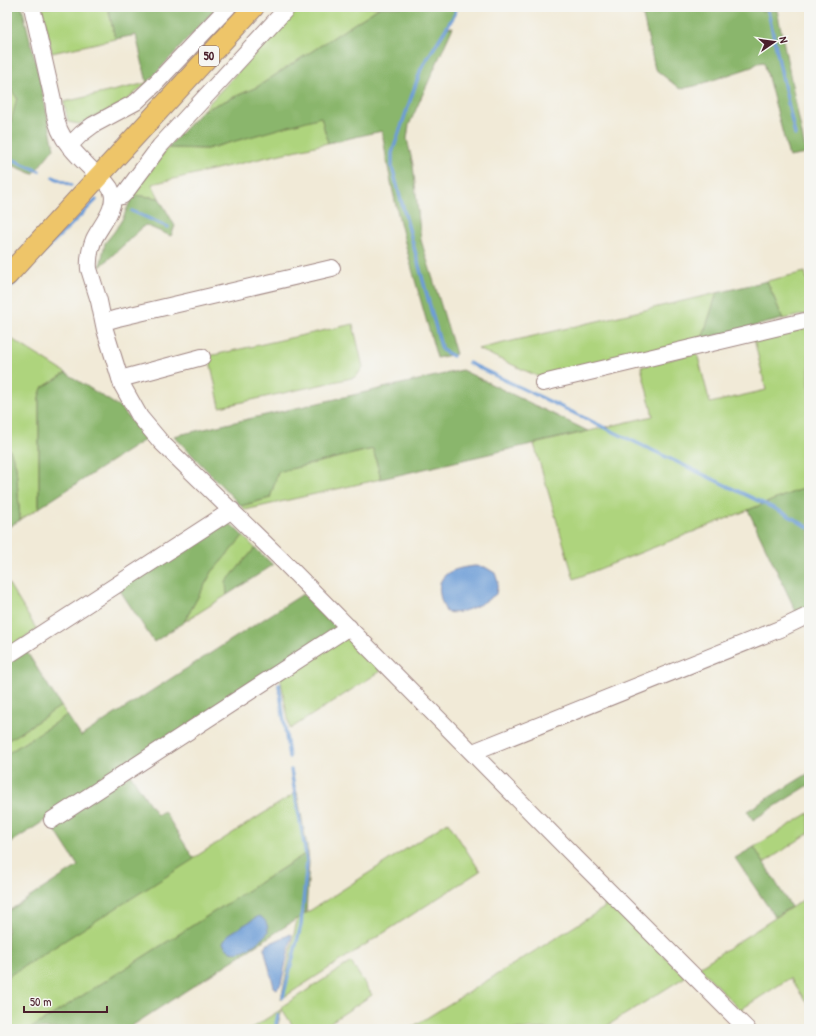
<svg xmlns="http://www.w3.org/2000/svg" width="816" height="1036" font-family="'Patrick Hand',sans-serif">
  <style>
    .green { fill: #aed47d; stroke: #7c7a54 }
    .forest { fill: #8ab66c; stroke: #6a6a4c }
    .water { fill: #6d9dd7; stroke: #5c5e81 }
    .lines { fill: none; stroke-linecap: round; stroke-linejoin: round }
    .stream { stroke: #6d9dd7; stroke-width: 3.5 }
    .minor-casing { stroke: #9e8481; stroke-width: 18 }
    .major-casing { stroke: #9e8481; stroke-width: 22 }
    .minor { stroke: #fff; stroke-width: 16 }
    .major { stroke: #eec569; stroke-width: 20 }
    .labels { text-anchor: middle; stroke-width: 4; stroke-linejoin: round; paint-order: stroke }
    .shield { fill: #f6f6f2; stroke: #7e6067; stroke-width: 1 }
    .shield-label { font-size: 12px; font-weight: bold; fill: #4a1f2b }
  </style>
  <rect width="100%" height="100%" fill="#f6f6f2"/>
  <filter id="ink" filterUnits="userSpaceOnUse"><feTurbulence type="fractalNoise" baseFrequency=".025" numOctaves="2"/><feDisplacementMap in="SourceGraphic" scale="8" xChannelSelector="R" yChannelSelector="G"/><feConvolveMatrix kernelMatrix="1 2 1 2 8 2 1 2 1" color-interpolation-filters="sRGB"/></filter>
  <filter id="wash" filterUnits="userSpaceOnUse"><feTurbulence type="fractalNoise" baseFrequency=".012" numOctaves="4" result="noise"/><feDisplacementMap in="SourceGraphic" scale="16" xChannelSelector="R" yChannelSelector="G"/><feGaussianBlur stdDeviation="0.9" result="paint"/><feColorMatrix in="noise" values="0 0 0 0 0 0 0 0 0 0 0 0 0 0 0 0 0 1.4 0 .05"/><feComposite in="paint" operator="in"/></filter>
  <g filter="url(#wash)">
    <rect width="100%" height="100%" fill="#f1ead7"/>
    <!-- green -->
    <path class="green" d="M 42,7 L 108,7 L 115,39 L 52,53 Z
      M 298,7 L 380,7 L 257,87 L 202,111 Z
      M 147,83 L 123,103 L 79,124 L 68,122 L 64,102 Z
      M 7,84 L 17,98 L 8,134 L 7,133 Z
      M 321,116 L 328,143 L 152,184 L 159,198 L 133,195 L 167,148 L 207,149 Z
      M 805,272 C 808,283 813,304 807,314 L 783,319 L 767,281 Z
      M 717,293 L 702,339 L 539,377 L 478,349 Z
      M 353,324 L 363,367 L 356,377 L 220,407 L 209,356 Z
      M 809,327 L 809,486 L 574,579 L 534,444 L 653,416 L 641,367 L 697,353 L 710,403 L 766,390 L 754,339 Z
      M 7,336 L 66,373 L 42,388 L 39,397 L 39,508 L 20,520 L 16,466 L 10,450 L 7,452 Z
      M 373,449 L 381,479 L 245,510 L 241,506 L 270,498 L 278,472 Z
      M 243,536 L 255,548 L 226,582 L 227,595 L 184,622 L 212,572 Z
      M 7,581 L 37,630 L 7,649 Z
      M 346,637 L 381,671 L 290,729 L 280,676 Z
      M 61,706 L 67,715 L 7,754 L 7,741 Z
      M 297,792 L 308,852 L 30,1029 L 7,1029 L 7,977 Z
      M 809,813 L 809,833 L 764,863 L 754,847 Z
      M 448,822 L 480,871 L 281,999 L 297,919 Z
      M 809,896 L 809,1006 L 790,978 L 740,1010 L 699,967 Z
      M 606,897 L 685,977 L 602,1029 L 409,1029 L 604,908 Z
      M 351,962 L 372,995 L 320,1029 L 295,1029 L 282,1009 L 277,1029 L 250,1029 L 282,1009 L 281,1007 Z"/>
    <!-- forest -->
    <path class="forest" d="M 7,7 L 22,7 L 40,81 L 54,148 L 33,174 L 7,163 L 7,133 L 8,133 L 17,98 L 7,84 Z
      M 108,7 L 217,7 L 147,83 L 136,35 L 115,39 Z
      M 380,7 L 457,7 L 454,16 L 445,28 L 453,27 L 409,125 L 407,139 L 413,165 L 421,240 L 456,354 L 437,358 C 416,283 393,209 382,131 L 328,143 L 321,117 L 207,149 L 167,148 L 202,111 L 257,87 Z
      M 641,7 L 757,7 L 761,11 L 777,10 L 806,154 L 789,157 L 764,62 L 758,63 L 752,67 L 695,86 L 680,89 L 655,69 Z
      M 133,195 L 159,198 L 175,226 L 171,236 L 145,225 L 100,267 L 105,243 L 114,232 L 123,218 Z
      M 767,281 L 783,319 L 702,339 L 717,293 Z
      M 462,370 L 588,431 L 381,479 L 373,449 L 278,472 L 270,498 L 241,506 L 174,436 Z
      M 66,373 L 121,408 L 146,439 L 39,508 L 39,397 L 42,388 Z
      M 10,450 L 16,466 L 20,520 L 7,528 L 7,452 Z
      M 809,486 L 809,609 L 799,618 L 748,510 Z
      M 226,520 L 243,536 L 212,572 L 184,622 L 154,642 L 119,589 Z
      M 255,548 L 273,565 L 227,595 L 226,582 Z
      M 303,594 L 339,630 L 7,845 L 7,754 L 67,715 L 81,736 Z
      M 25,649 L 61,706 L 7,741 L 7,661 Z
      M 809,773 L 809,785 L 753,820 L 747,811 Z
      M 130,774 L 157,815 L 164,811 L 194,859 L 7,977 L 7,912 L 78,866 L 51,824 Z
      M 754,847 L 791,907 L 775,917 L 735,858 Z
      M 308,852 L 309,863 L 306,913 L 127,1029 L 30,1029 Z"/>
    <!-- water -->
    <path class="water" d="M 475,566 L 485,567 L 495,573 L 498,582 L 496,594 C 485,603 461,616 446,612 C 431,580 442,569 475,566 Z
      M 259,916 C 266,919 268,925 268,932 C 259,944 232,963 223,943 L 229,934 Z
      M 291,934 L 292,936 L 281,984 L 277,989 L 274,987 L 264,948 L 266,945 Z"/>
    <g class="lines">
      <!-- stream -->
      <path class="stream" d="M 768,11 L 795,135
        M 7,157 L 39,171
        M 53,177 L 71,185
        M 132,211 L 168,227
        M 32,263 L 96,200
        M 7,291 L 17,280
        M 453,356 L 442,350 L 392,167 L 392,153 L 421,69 L 455,14 L 456,7
        M 469,363 L 786,514 L 809,528
        M 279,685 L 289,757
        M 283,997 L 301,925 L 307,861 L 291,770
        M 276,1024 L 278,1015"/>
    </g>
  </g>
  <g filter="url(#ink)">
    <g class="lines">
      <defs>
        <path id="minor" d="M 32,7 L 53,100 C 55,136 70,148 94,172 C 100,178 109,183 112,192 C 117,208 101,225 94,239 C 90,249 88,258 89,269 L 99,301 L 105,330 L 122,385 L 140,417 L 161,442 L 283,561 L 576,858 L 747,1029
          M 69,146 L 81,134 L 93,125 L 136,102 L 153,86 L 228,7
          M 113,198 L 122,196 L 125,193 L 160,146 L 288,7
          M 104,322 L 118,318 L 332,268
          M 120,379 L 202,357
          M 543,383 L 809,320
          M 7,656 L 232,510
          M 473,752 L 782,628 L 809,615
          M 52,820 L 349,627"/>
        <path id="major" d="M 7,276 L 254,7"/>
      </defs>
      <!-- minor casing -->
      <use href="#minor" class="minor-casing"/>
      <!-- major casing -->
      <use href="#major" class="major-casing"/>
      <!-- minor -->
      <use href="#minor" class="minor"/>
      <!-- major -->
      <use href="#major" class="major"/>
    </g>
  </g>
  <g class="labels">
    <!-- shield labels -->
    <rect class="shield" x="199" y="46" width="20" height="20" rx="3"/>
    <g class="shield-label">
      <text x="209" y="60">50</text>
    </g>
  </g>
  <!-- margin -->
  <rect width="816" height="1036" fill="none" stroke="#f6f6f2" stroke-width="24"/>
  <!-- north arrow -->
  <g transform="translate(774 42) rotate(77)" stroke="#f6f6f2" stroke-width="3" paint-order="stroke">
  <path d="M0-3L7 15L0 10L-7 15Z" fill="#4a1f2b"/>
  <text y="-6" font-size="11" font-weight="bold" text-anchor="middle" fill="#4a1f2b">N</text>
  </g>
  <!-- scale -->
  <path d="M24 1006v6h83v-6" fill="none" stroke="#4a1f2b" stroke-width="2"/>
  <text x="30" y="1006" font-size="12" fill="#4a1f2b" stroke="#f6f6f2" stroke-width="3" paint-order="stroke">50 m</text>
</svg>
